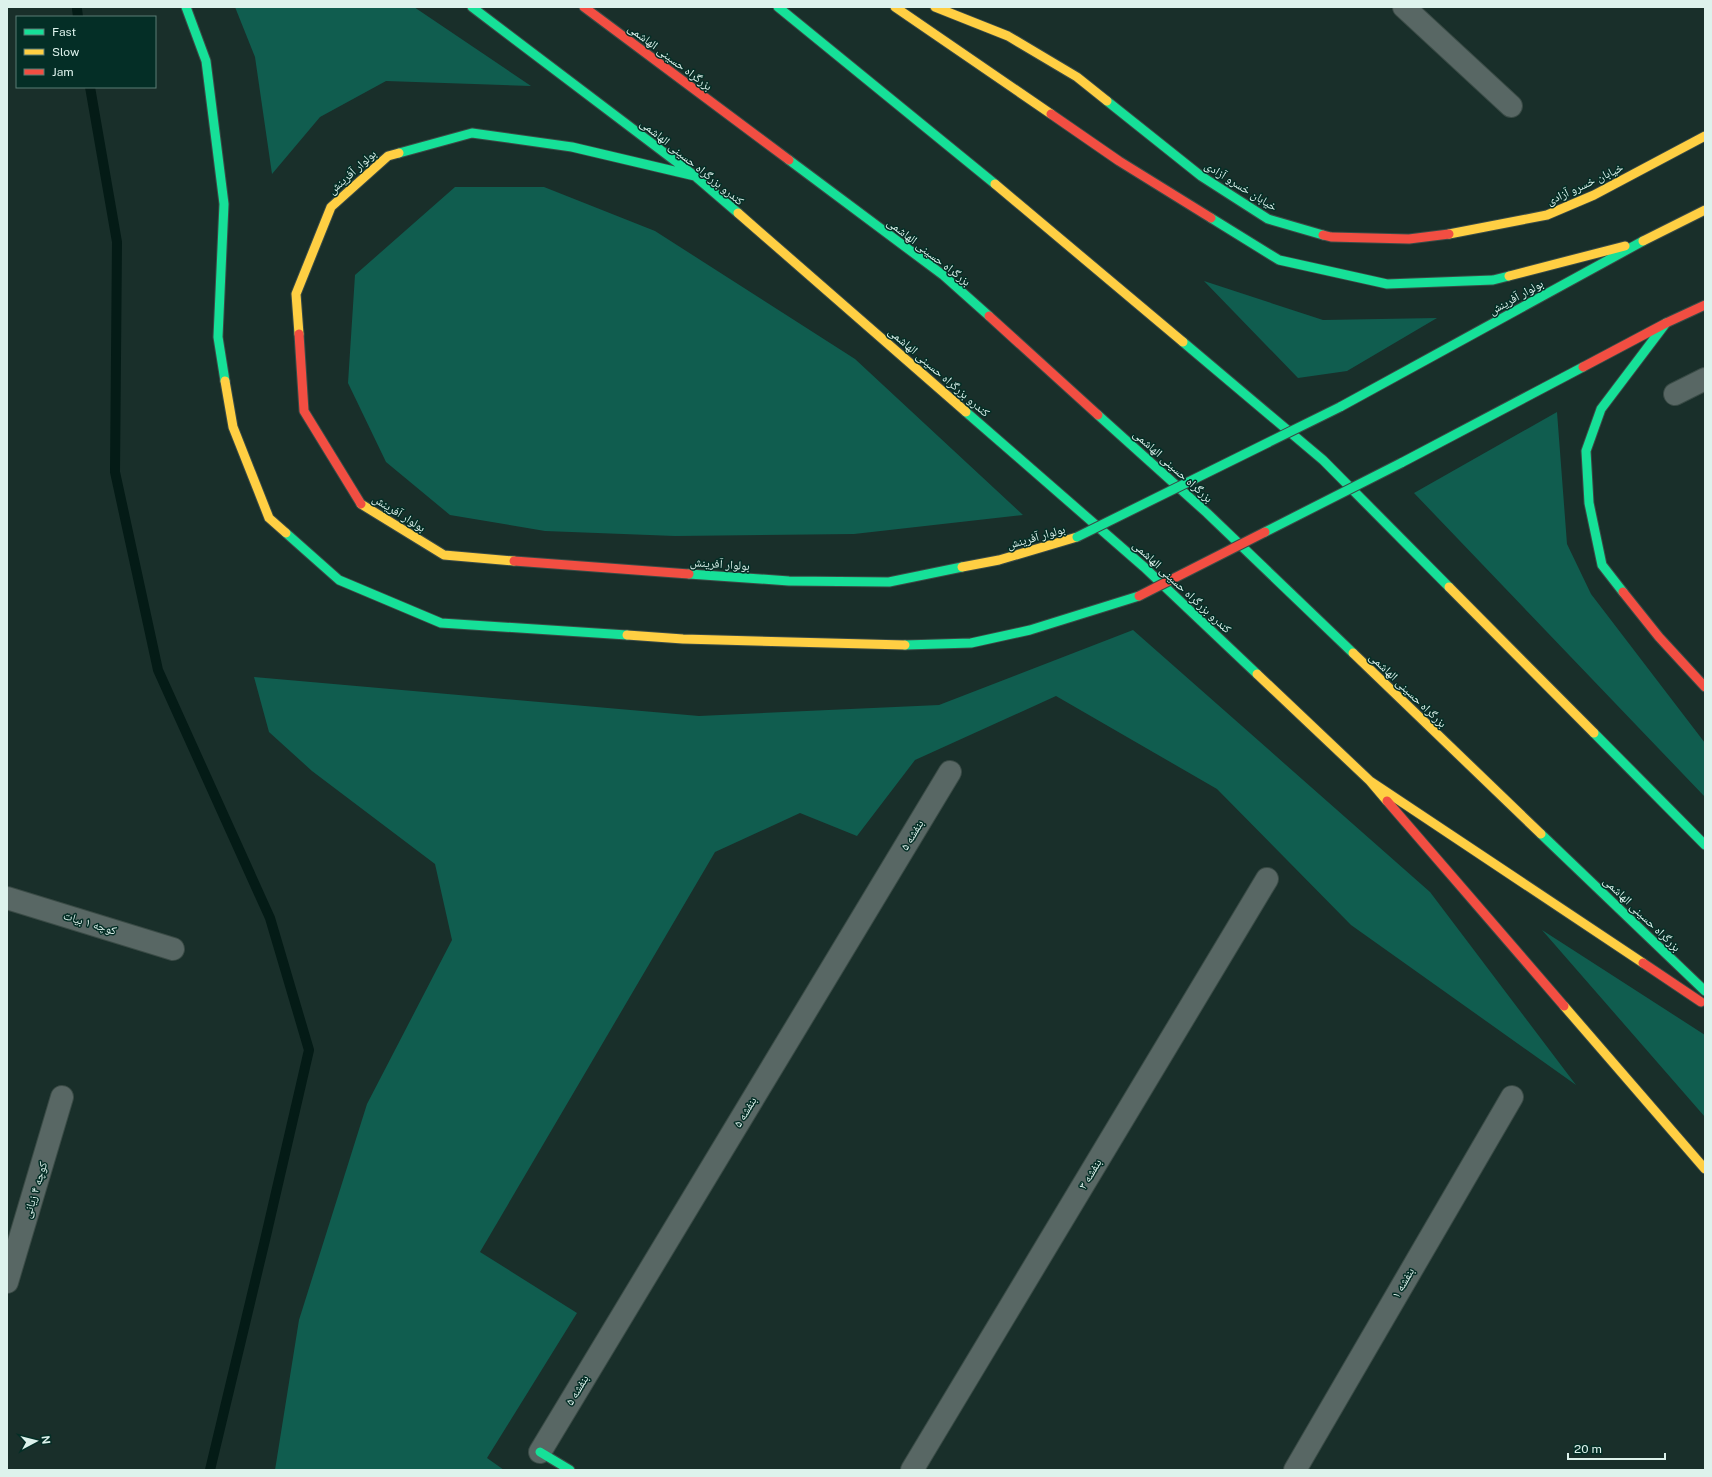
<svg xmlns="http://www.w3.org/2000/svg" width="1712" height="1477" font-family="'Public Sans','Noto Naskh Arabic',sans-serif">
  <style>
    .green { fill: #105d4f }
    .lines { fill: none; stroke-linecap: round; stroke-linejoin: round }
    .stream { stroke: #041b16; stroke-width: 10 }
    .street-casing { stroke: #3a4b46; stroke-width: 24 }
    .fast-casing { stroke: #3a4b46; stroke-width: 11 }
    .slow-casing { stroke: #3a4b46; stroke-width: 11 }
    .jam-casing { stroke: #3a4b46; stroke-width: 11 }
    .street { stroke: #586764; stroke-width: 22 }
    .fast { stroke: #16e098; stroke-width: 9 }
    .slow { stroke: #ffcf43; stroke-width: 9 }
    .jam { stroke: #f24e42; stroke-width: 9 }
    .fast-bridge-casing { stroke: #3a4b46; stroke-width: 11; stroke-linecap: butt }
    .jam-bridge-casing { stroke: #3a4b46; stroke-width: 11; stroke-linecap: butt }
    .fast-bridge { stroke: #16e098; stroke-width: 9 }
    .jam-bridge { stroke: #f24e42; stroke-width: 9 }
    .labels { text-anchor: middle; stroke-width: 3; stroke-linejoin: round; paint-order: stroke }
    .street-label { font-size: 12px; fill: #ddf2ec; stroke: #042e26 }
  </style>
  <rect width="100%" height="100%" fill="#192f2a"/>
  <!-- green -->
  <path class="green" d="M 235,7 L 414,7 L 531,86 L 386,81 L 320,117 L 272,174 L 255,57 Z
    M 455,187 L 544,187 L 655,231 L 855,359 L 1023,515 L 854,534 L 675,536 L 545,531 L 450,515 L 386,462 L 348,383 L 355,275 Z
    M 1204,281 L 1323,320 L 1437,318 L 1347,371 L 1298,378 Z
    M 1557,412 L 1567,544 L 1591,594 L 1705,743 L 1705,797 L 1414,493 Z
    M 1133,630 L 1430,892 L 1576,1085 L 1351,925 L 1217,789 L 1056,696 L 915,760 L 857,836 L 800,813 L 715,852 L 480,1252 L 577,1313 L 487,1458 L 504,1470 L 275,1470 L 299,1320 L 367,1104 L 452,940 L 435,864 L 312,771 L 269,732 L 254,677 L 699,716 L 939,705 Z
    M 1542,930 L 1705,1035 L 1705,1117 Z"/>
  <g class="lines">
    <!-- stream -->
    <path class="stream" d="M 77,9 L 78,17
      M 90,87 L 117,242 L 115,472 L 158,670 L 270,918 L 309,1050 L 265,1240 L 210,1470"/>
    <defs>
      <path id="street" d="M 1404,7 L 1511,106
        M 1675,394 L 1705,379
        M 7,898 L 173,949
        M 7,1282 L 62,1097
        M 540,1452 L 950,772
        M 912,1470 L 1267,879
        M 1295,1470 L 1512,1097"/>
      <path id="fast" d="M 186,7 L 206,61 L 224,204 L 218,337 L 225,381
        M 472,7 L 695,176 L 738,213
        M 778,7 L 995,184
        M 1107,101 L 1201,176 L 1268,219 L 1323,235
        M 399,153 L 472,133 L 572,147 L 695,176
        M 789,160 L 943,275 L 989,316
        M 1211,218 L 1279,260 L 1387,284 L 1493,280 L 1509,276
        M 1183,342 L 1323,460 L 1449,587
        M 1340,407 L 1643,241
        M 966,412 L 1144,567 L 1257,674
        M 1098,415 L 1207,513 L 1353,653
        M 1401,463 L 1583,367
        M 286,533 L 339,580 L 441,623 L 627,635
        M 689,574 L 789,581 L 889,582 L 962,567
        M 1623,592 L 1602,565 L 1589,503 L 1586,451 L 1601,409 L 1666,323
        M 905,645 L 971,643 L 1030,630 L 1139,596
        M 1594,733 L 1705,845
        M 1541,834 L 1705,991
        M 540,1452 L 570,1470"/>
      <path id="slow" d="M 895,7 L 1051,114
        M 935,7 L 1008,36 L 1077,77 L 1107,101
        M 995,184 L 1183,342
        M 738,213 L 966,412
        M 1449,234 L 1547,215 L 1594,195 L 1705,136
        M 1643,241 L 1705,210
        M 1509,276 L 1625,246
        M 299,334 L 296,294 L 331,207 L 388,156 L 399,153
        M 225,381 L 233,427 L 269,518 L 286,533
        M 361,504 L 444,555 L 514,561
        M 962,567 L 999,560 L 1077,537
        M 1449,587 L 1594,733
        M 627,635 L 683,639 L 905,645
        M 1353,653 L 1541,834
        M 1257,674 L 1370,781 L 1387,801
        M 1370,781 L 1643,963
        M 1564,1006 L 1705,1169"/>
      <path id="jam" d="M 584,7 L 789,160
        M 1051,114 L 1119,161 L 1211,218
        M 1323,235 L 1331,237 L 1409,239 L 1449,234
        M 989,316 L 1098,415
        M 299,334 L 304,411 L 361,504
        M 1583,367 L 1666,323 L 1705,305
        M 514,561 L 689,574
        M 1623,592 L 1659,637 L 1705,687
        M 1387,801 L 1564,1006
        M 1643,963 L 1701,1002"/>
    </defs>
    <!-- street casing -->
    <use href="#street" class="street-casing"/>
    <!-- fast casing -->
    <use href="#fast" class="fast-casing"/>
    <!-- slow casing -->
    <use href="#slow" class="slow-casing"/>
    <!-- jam casing -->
    <use href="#jam" class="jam-casing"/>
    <!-- street -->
    <use href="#street" class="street"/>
    <!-- fast -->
    <use href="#fast" class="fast"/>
    <!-- slow -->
    <use href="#slow" class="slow"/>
    <!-- jam -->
    <use href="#jam" class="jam"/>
    <defs>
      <path id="fast-bridge" d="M 1265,532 L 1401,463
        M 1077,537 L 1340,407"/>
      <path id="jam-bridge" d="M 1139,596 L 1265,532"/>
    </defs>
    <!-- fast-bridge casing -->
    <use href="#fast-bridge" class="fast-bridge-casing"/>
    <!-- jam-bridge casing -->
    <use href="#jam-bridge" class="jam-bridge-casing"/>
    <!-- fast-bridge -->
    <use href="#fast-bridge" class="fast-bridge"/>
    <!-- jam-bridge -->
    <use href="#jam-bridge" class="jam-bridge"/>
  </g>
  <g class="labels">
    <!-- street labels -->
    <g class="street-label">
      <text transform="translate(670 57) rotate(37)" y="4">بزرگراه حسینی الهاشمی</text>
      <text transform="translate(692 162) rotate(39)" y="4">کندرو بزرگراه حسینی الهاشمی</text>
      <text transform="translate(352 172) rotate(-42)" y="4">بولوار آفرینش</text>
      <text transform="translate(1585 184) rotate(-25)" y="4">خیابان خسرو آزادی</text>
      <text transform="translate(1241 186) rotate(32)" y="4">خیابان خسرو آزادی</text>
      <text transform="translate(929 252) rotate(38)" y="4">بزرگراه حسینی الهاشمی</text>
      <text transform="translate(1516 297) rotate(-29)" y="4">بولوار آفرینش</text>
      <text transform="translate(939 372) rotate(41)" y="4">کندرو بزرگراه حسینی الهاشمی</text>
      <text transform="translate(1173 466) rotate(42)" y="4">بزرگراه حسینی الهاشمی</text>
      <text transform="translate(399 513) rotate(32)" y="4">بولوار آفرینش</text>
      <text transform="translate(1036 537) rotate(-16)" y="4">بولوار آفرینش</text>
      <text transform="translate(720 564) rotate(4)" y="4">بولوار آفرینش</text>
      <text transform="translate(1182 587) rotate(43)" y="4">کندرو بزرگراه حسینی الهاشمی</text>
      <text transform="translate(1408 690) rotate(44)" y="4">بزرگراه حسینی الهاشمی</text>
      <text transform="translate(912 835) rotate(-59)" y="4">بنفشه ۵</text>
      <text transform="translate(1642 914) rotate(44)" y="4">بزرگراه حسینی الهاشمی</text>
      <text transform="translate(90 923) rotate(17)" y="4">کوچه ۱ بیات</text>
      <text transform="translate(745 1112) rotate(-59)" y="4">بنفشه ۵</text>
      <text transform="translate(1090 1174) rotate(-59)" y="4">بنفشه ۳</text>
      <text transform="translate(35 1190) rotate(-73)" y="4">کوچه ۴ زیانی</text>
      <text transform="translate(1403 1283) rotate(-60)" y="4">بنفشه ۱</text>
      <text transform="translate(577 1390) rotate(-59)" y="4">بنفشه ۵</text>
    </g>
  </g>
  <!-- border -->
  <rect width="1712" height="1477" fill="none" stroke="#ddf2ec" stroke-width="16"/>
  <!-- legend -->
  <rect x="16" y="16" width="140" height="72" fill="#042e26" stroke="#5b7c75"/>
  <rect x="24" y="29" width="20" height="6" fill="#16e098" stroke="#5b7c75"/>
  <text x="52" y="36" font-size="12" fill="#ddf2ec">Fast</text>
  <rect x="24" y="49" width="20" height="6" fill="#ffcf43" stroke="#5b7c75"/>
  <text x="52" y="56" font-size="12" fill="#ddf2ec">Slow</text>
  <rect x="24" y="69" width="20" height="6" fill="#f24e42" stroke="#5b7c75"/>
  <text x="52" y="76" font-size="12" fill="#ddf2ec">Jam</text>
  <!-- north arrow -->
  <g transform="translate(36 1441) rotate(83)" stroke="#042e26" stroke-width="3" paint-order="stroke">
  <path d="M0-3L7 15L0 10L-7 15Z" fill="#ddf2ec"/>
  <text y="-6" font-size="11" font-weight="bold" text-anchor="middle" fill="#ddf2ec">N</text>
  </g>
  <!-- scale -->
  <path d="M1568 1453v6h97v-6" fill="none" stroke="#ddf2ec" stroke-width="2"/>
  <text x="1574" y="1453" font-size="12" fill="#ddf2ec" stroke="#042e26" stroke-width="3" paint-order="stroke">20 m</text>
</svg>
